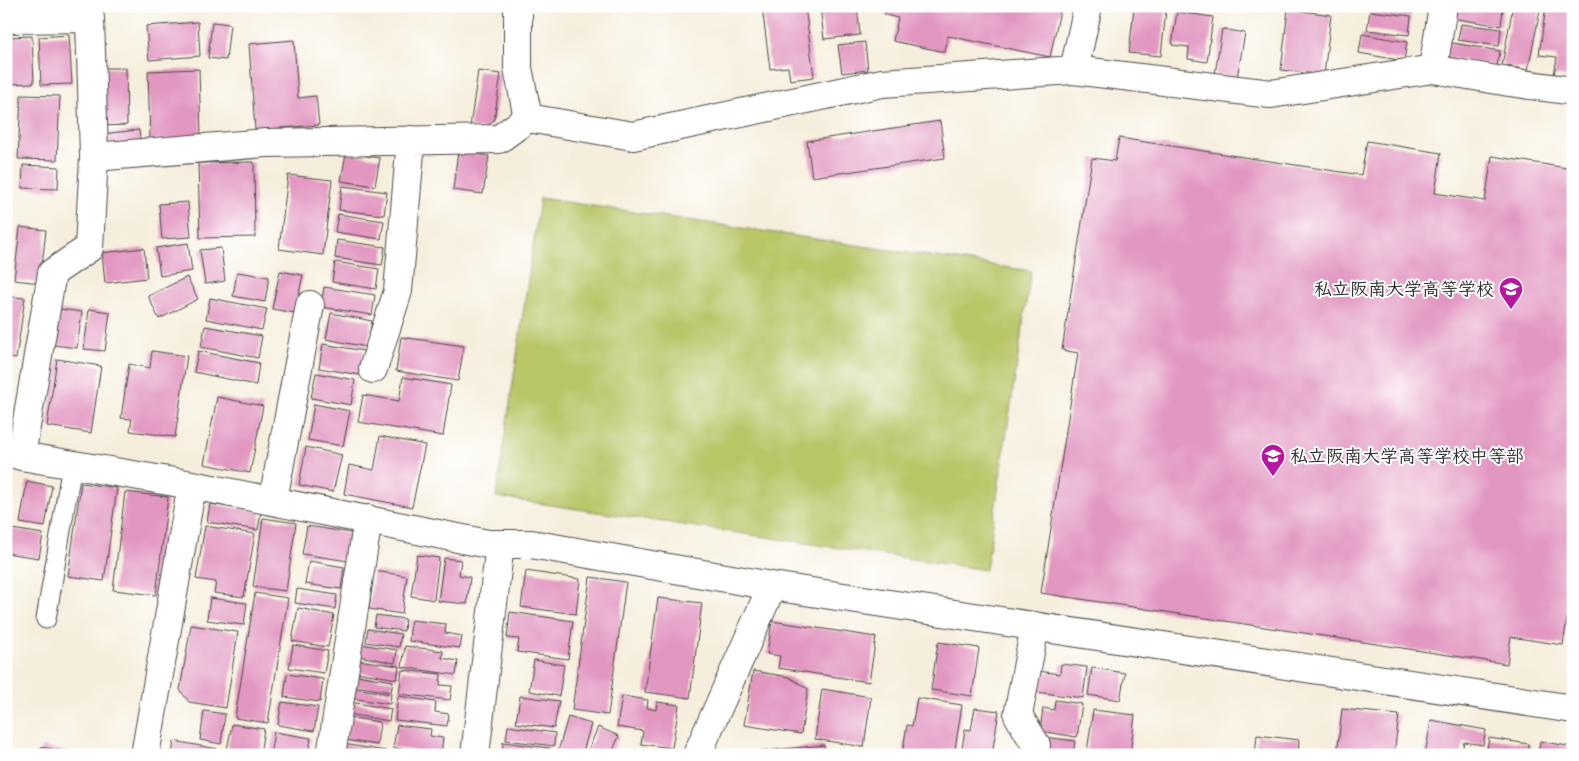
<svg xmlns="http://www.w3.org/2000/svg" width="1579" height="761" font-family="'Balsamiq Sans','Klee One',sans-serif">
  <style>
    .green { fill: #b8c668; stroke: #72784a }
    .building { fill: #e297c1 }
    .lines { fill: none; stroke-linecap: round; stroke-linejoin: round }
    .service-casing { stroke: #494846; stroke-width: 21 }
    .minor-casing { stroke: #494846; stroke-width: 30 }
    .service { stroke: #fff; stroke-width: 19 }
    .minor { stroke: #fff; stroke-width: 28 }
    .labels { text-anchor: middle; stroke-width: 4; stroke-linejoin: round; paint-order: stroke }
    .poi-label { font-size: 18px; font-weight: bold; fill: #2b2b2b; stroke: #fff; text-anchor: end }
  </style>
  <rect width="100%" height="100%" fill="#fff"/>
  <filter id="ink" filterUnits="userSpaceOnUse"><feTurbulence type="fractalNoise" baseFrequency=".02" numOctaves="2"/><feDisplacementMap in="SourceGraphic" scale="10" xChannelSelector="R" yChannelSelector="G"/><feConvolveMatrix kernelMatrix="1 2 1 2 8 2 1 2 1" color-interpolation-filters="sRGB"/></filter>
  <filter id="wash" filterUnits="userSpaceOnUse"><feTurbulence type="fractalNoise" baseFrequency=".0096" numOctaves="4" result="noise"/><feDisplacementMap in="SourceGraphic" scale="20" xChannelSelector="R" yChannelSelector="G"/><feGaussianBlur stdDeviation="1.12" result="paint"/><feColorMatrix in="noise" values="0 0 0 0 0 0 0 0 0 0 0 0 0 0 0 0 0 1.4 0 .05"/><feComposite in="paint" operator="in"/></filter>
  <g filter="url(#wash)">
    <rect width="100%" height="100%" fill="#f6eedc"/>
    <!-- green -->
    <path class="green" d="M 540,198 L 1031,271 L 986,570 L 496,497 Z"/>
    <g id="blocks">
      <!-- building -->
      <path class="building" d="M 90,6 L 135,6 L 135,9 L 90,11 Z
        M 770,6 L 805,6 L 814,77 L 790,80 L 788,67 L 770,69 L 762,7 Z
        M 820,6 L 857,6 L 860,35 L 824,39 Z
        M 887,6 L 1061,6 L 1050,57 L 948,36 L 945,52 L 893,41 L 898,18 L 885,15 Z
        M 1376,6 L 1414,6 L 1413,13 Z
        M 1453,6 L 1489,6 L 1503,8 L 1501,26 L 1451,18 Z
        M 1513,6 L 1541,6 L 1528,70 L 1502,65 Z
        M 1546,6 L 1573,7 L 1573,59 L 1570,78 L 1554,75 L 1557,57 L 1539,55 Z
        M 1134,7 L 1166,10 L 1161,56 L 1129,53 Z
        M 1288,9 L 1331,15 L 1324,75 L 1281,70 Z
        M 1370,11 L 1411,16 L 1409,35 L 1367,30 Z
        M 1177,12 L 1213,17 L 1207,62 L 1188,59 L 1189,47 L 1172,45 Z
        M 198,22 L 200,56 L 149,60 L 146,26 Z
        M 212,22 L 230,24 L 226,60 L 208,58 Z
        M 1461,24 L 1501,29 L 1499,46 L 1458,40 Z
        M 1222,29 L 1245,33 L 1237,78 L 1215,74 Z
        M 1362,34 L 1407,42 L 1404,61 L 1359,53 Z
        M 69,35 L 72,84 L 41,85 L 39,37 Z
        M 32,36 L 34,83 L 11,84 L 8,37 Z
        M 294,40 L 298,98 L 316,96 L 319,125 L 255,130 L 249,44 Z
        M 865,42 L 868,70 L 842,73 L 838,45 Z
        M 1447,42 L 1500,51 L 1497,66 L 1445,57 Z
        M 101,68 L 126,68 L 127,125 L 102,126 Z
        M 199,69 L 201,138 L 150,140 L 148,71 Z
        M 478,71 L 501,74 L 494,120 L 484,129 L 470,127 Z
        M 21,95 L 60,96 L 57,160 L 18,159 Z
        M 940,121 L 945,158 L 812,177 L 807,141 Z
        M 139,130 L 141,146 L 103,151 L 101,134 Z
        M 1119,138 L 1361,175 L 1367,141 L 1441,153 L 1435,193 L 1485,201 L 1492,156 L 1573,169 L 1573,581 L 1563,645 L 1511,637 L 1507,664 L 1041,593 L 1078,353 L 1062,350 L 1092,158 L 1115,161 Z
        M 458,151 L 489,156 L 483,194 L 453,190 Z
        M 346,153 L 380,158 L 375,186 L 341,181 Z
        M 254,162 L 255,237 L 200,238 L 198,163 Z
        M 23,165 L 59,167 L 58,189 L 22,188 Z
        M 288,175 L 332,180 L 323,255 L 279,249 Z
        M 342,186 L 387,192 L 384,215 L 339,210 Z
        M 188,202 L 191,237 L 162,239 L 159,204 Z
        M 338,214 L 384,221 L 381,239 L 335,232 Z
        M 20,227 L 46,230 L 40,283 L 14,280 Z
        M 337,240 L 385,247 L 382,265 L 335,258 Z
        M 188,243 L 192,271 L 160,276 L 156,248 Z
        M 144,248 L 147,278 L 105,283 L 102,253 Z
        M 221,248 L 225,281 L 205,284 L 200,250 Z
        M 335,262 L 379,269 L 376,289 L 332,282 Z
        M 280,271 L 303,275 L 295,313 L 272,309 Z
        M 237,272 L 269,277 L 265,302 L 233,296 Z
        M 187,277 L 198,299 L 159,319 L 148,296 Z
        M 324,287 L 375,295 L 372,315 L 321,307 Z
        M 6,296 L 25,298 L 16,359 L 6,357 Z
        M 210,298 L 267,309 L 262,330 L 206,319 Z
        M 52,308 L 82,312 L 77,348 L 46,344 Z
        M 89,309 L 110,312 L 105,351 L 84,349 Z
        M 331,313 L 372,321 L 367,347 L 326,339 Z
        M 205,326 L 262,336 L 258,358 L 201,347 Z
        M 401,337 L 464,346 L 458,381 L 396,371 Z
        M 323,344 L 364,351 L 360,375 L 319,368 Z
        M 152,351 L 187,356 L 175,437 L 130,431 L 132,419 L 121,418 L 129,364 L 150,368 Z
        M 198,351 L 259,363 L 256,385 L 194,372 Z
        M 57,359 L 101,366 L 91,433 L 47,426 Z
        M 316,373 L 355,380 L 351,405 L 311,398 Z
        M 403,377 L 451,385 L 443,436 L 358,422 L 363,395 L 399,401 Z
        M 217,397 L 263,406 L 250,473 L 204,464 Z
        M 314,404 L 350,411 L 343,446 L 308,440 Z
        M 380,436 L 425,445 L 412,507 L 344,494 L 349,465 L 374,470 Z
        M 306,447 L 342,455 L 333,492 L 299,485 Z
        M 27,481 L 52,486 L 45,527 L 20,523 Z
        M 81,483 L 117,488 L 104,581 L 68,576 Z
        M 125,492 L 168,497 L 156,595 L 113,590 Z
        M 210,504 L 261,512 L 258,530 L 207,522 Z
        M 263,518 L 296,523 L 286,591 L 253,587 Z
        M 205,526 L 255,534 L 244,597 L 214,593 L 216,582 L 196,579 Z
        M 307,526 L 352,533 L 348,561 L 302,554 Z
        M 6,528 L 43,534 L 39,558 L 6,553 Z
        M 417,555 L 439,558 L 434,600 L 411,596 Z
        M 444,558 L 461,560 L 459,575 L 470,577 L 467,604 L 438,601 Z
        M 309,561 L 344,567 L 341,589 L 305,584 Z
        M 374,571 L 407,576 L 402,614 L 369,609 Z
        M 526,571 L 580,579 L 576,614 L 521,607 Z
        M 590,577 L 626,582 L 608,715 L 572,710 Z
        M 297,589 L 337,595 L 335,609 L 295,603 Z
        M 255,593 L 288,598 L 268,723 L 235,718 Z
        M 210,598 L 247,603 L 244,625 L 207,620 Z
        M 658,598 L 702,603 L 690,698 L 645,692 Z
        M 298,608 L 334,615 L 328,647 L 292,641 Z
        M 510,612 L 573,621 L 568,659 L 517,652 L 519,639 L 507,638 Z
        M 376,615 L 405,619 L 404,631 L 374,627 Z
        M 411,620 L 446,624 L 445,633 L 462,636 L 460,648 L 409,641 Z
        M 772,621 L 876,637 L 869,682 L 778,668 L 780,656 L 767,654 Z
        M 191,625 L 238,632 L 226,708 L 189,702 L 180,690 Z
        M 368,629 L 401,634 L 399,647 L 366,642 Z
        M 938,642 L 979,648 L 972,696 L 931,690 Z
        M 361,644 L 397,650 L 395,663 L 359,656 Z
        M 293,645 L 328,651 L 324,673 L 289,668 Z
        M 405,646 L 443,651 L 442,658 L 458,661 L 456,675 L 402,667 Z
        M 358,660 L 399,666 L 397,679 L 356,672 Z
        M 534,660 L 564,665 L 559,696 L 529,691 Z
        M 1061,664 L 1087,667 L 1083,698 L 1036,692 L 1038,671 L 1060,674 Z
        M 1092,668 L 1125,673 L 1120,700 L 1088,695 Z
        M 402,670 L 441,674 L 440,685 L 452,686 L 450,700 L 399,694 Z
        M 753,671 L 789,677 L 808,689 L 801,734 L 744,725 Z
        M 287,674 L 323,679 L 320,702 L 284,697 Z
        M 356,675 L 393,681 L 391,692 L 354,686 Z
        M 354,688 L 391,694 L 390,704 L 351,698 Z
        M 822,689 L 871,697 L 864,747 L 815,739 Z
        M 398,696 L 436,702 L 435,712 L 449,714 L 447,726 L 395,720 Z
        M 520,696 L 559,701 L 554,728 L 516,723 Z
        M 622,696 L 648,700 L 647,708 L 656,710 L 657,702 L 679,705 L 672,748 L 641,744 L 643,731 L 617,727 Z
        M 917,698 L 962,705 L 954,755 L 902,755 L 907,725 L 912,726 Z
        M 1055,700 L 1082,704 L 1077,737 L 1040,731 L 1043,708 L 1054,710 Z
        M 282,702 L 318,707 L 314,731 L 278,725 Z
        M 350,702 L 391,709 L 389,721 L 348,714 Z
        M 975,708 L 999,711 L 992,755 L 961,755 L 965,729 L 971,730 Z
        M 1342,709 L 1399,715 L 1394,755 L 1337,755 Z
        M 1093,710 L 1135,715 L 1130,755 L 1107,755 L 1087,752 Z
        M 204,711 L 225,714 L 221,744 L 200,740 Z
        M 348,717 L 380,722 L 377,745 L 345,740 Z
        M 568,717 L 591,724 L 582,755 L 557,755 Z
        M 1431,720 L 1486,730 L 1483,745 L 1464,742 L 1461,755 L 1425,755 Z
        M 232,724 L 264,729 L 260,755 L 226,755 Z
        M 397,725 L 431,729 L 430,736 L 443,738 L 441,754 L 393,748 Z
        M 508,726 L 555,733 L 554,746 L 506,740 Z
        M 598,727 L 619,736 L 611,755 L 586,755 Z
        M 274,732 L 311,738 L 308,755 L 270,755 Z
        M 1257,735 L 1299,740 L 1298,755 L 1255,755 Z
        M 1044,737 L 1075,741 L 1073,755 L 1042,755 Z
        M 1489,738 L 1529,744 L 1528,755 L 1486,755 Z
        M 174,741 L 217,749 L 216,755 L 172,755 Z
        M 1540,741 L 1573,747 L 1573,755 L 1538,755 Z
        M 503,742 L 550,748 L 549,755 L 502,755 Z
        M 343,744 L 386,751 L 386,755 L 341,755 Z
        M 824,745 L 825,755 L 774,755 L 773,750 Z
        M 41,747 L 77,754 L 77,755 L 39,755 Z
        M 767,750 L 768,755 L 741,755 L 741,754 Z"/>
    </g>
  </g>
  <g filter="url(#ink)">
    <use href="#blocks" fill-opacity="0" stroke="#494846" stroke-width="1"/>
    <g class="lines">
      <defs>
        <path id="service" d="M 46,619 L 72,465"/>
        <path id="minor" d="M 518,6 L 518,68 L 528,118
          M 6,19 L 90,18 L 94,157 L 266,143 L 499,139 L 528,118 L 633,136 L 882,83 L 1074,70 L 1271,94 L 1433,69 L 1509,82 L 1573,91
          M 1433,69 L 1443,6
          M 1074,70 L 1088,6
          M 373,369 L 398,291 L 411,140
          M 6,451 L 21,456 L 192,485 L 488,544 L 531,544 L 772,586 L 1573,709
          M 21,456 L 52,273 L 89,248 L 94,157
          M 273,500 L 310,305
          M 145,755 L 192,485
          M 331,755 L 368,519
          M 475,755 L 500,544
          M 697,755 L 772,586
          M 1035,755 L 1036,745 L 1018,715 L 1035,626"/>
      </defs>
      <!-- service casing -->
      <use href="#service" class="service-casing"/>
      <!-- minor casing -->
      <use href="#minor" class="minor-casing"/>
      <!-- service -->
      <use href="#service" class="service"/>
      <!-- minor -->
      <use href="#minor" class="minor"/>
    </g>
  </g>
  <!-- icons -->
  <defs>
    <symbol id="school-pin" viewBox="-11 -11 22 30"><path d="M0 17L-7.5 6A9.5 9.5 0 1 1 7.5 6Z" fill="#b5179e" stroke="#fff"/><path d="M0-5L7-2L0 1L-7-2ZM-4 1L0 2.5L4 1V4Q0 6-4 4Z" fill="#fff"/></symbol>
  </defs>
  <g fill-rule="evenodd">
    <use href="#school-pin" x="1497" y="275" width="28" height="38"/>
    <use href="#school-pin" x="1259" y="442" width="28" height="38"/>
  </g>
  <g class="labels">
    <!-- poi labels -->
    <g class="poi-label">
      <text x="1494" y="295">私立阪南大学高等学校</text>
      <text x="1290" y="462" text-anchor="start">私立阪南大学高等学校中等部</text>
    </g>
  </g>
  <!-- margin -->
  <rect width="1579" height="761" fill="none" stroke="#fff" stroke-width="25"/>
</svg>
